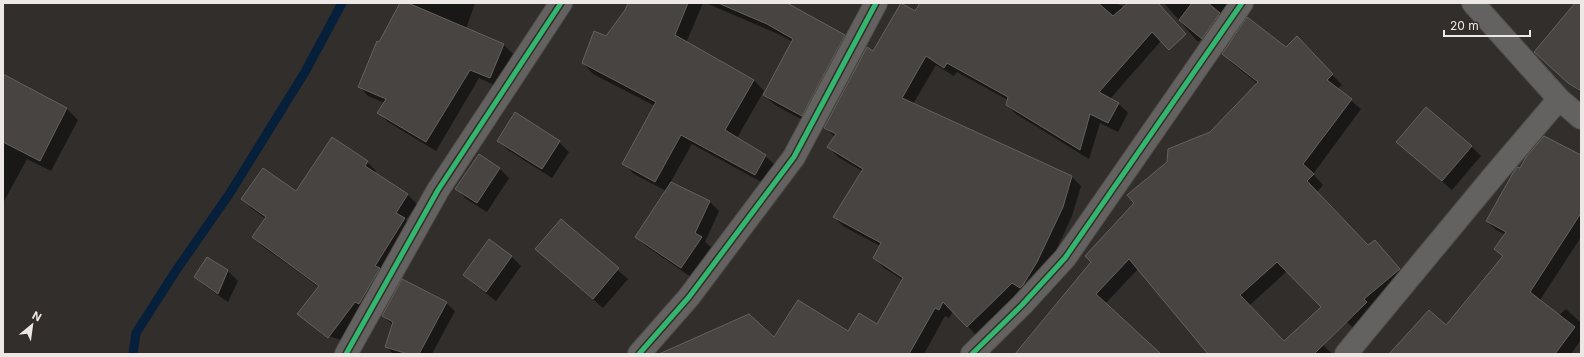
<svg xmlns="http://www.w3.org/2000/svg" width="1584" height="357" font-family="Inter,sans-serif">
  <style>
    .shadow { fill: #0007 }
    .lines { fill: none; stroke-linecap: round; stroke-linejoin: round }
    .stream { stroke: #061f3a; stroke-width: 9 }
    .building { fill: #474441; stroke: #64625f; fill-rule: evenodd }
    .minor-casing { stroke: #4f4d4a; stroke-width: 24 }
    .minor { stroke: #646260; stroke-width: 22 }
    .cycleway-casing { stroke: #342e28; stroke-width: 8 }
    .cycleway { stroke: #33b770; stroke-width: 5 }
  </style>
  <rect width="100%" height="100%" fill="#312e2b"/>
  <!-- shadow -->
  <path class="shadow" d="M 401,3 L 475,3 L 466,29 L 504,45 L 513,54 L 499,87 L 479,78 L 436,151 L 388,122 L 379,113 L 385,103 L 368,96 L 359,86 L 379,43 Z
    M 629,3 L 703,3 L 686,43 L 754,80 L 764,91 L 737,138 L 765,156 L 776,166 L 765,184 L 692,144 L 670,183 L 710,202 L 719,211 L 705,242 L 711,247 L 691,277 L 646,246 L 636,237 L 666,191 L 634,174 L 624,163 L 655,106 L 593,74 L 583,63 L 607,38 L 626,11 Z
    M 706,3 L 784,3 L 844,36 L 854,46 L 812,125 L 775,105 L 764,95 L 793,42 L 778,34 Z
    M 921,3 L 1116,3 L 1158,25 L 1167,34 L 1110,99 L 1118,103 L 1128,113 L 1118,132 L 1100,123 L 1089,159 L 1016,114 L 1007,105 L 1008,100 L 957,72 L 954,76 L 936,65 L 913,104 L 1071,176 L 1081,186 L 1072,216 L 1046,272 L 977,336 L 953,311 L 949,318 L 945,316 L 924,354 L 666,354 L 774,338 L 848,332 L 877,326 L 903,280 L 884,268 L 874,258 L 880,246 L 843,226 L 834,217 L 862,171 L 838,157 L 829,147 L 835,137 L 825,127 L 873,52 L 915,13 Z
    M 1164,3 L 1231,3 L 1212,47 L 1201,39 L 1198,42 Z
    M 1581,15 L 1581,93 L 1545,61 Z
    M 1286,48 L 1306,48 L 1342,85 L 1337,89 L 1361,109 L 1313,174 L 1323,185 L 1317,192 L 1369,246 L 1375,241 L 1409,280 L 1357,331 L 1287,271 L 1249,306 L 1284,342 L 1303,325 L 1332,354 L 1209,354 L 1138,269 L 1105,304 L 1159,354 L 1016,354 L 1210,133 L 1258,84 L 1233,64 L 1223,54 Z
    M 3,75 L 66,108 L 78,120 L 51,171 L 27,159 L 3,203 Z
    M 498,141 L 559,142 L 569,152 L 552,178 L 508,150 Z
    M 1397,142 L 1471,146 L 1481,156 L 1452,190 Z
    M 1581,157 L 1581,237 L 1505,354 L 1407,354 L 1446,326 L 1504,257 L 1506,235 L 1496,230 L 1487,221 L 1521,170 Z
    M 367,162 L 376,171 L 375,173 L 408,195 L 417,204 L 406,220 L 414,228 L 342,340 L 323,335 L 299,314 L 319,287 L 262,246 L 254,237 L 266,219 L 251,208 L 243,199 L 296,193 Z
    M 499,168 L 509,178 L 487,212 L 466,199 L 457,189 Z
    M 561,221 L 628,279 L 603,308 L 536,249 Z
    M 489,240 L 512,257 L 521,266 L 496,301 L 474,284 L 464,274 Z
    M 207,258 L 228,271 L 238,281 L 228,302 L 205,286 L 195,277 Z
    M 446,303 L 455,311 L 432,354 L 393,354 L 387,347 L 393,325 L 383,316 Z
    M 1566,309 L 1581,323 L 1581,331 L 1580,332 L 1581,334 L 1581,340 L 1571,354 L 1515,354 Z"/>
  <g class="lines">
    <!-- stream -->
    <path class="stream" d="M 133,354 L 136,333 L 175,272 L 230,193 L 305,72 L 342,3"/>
  </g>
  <!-- building -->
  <path class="building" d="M 400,3 L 408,3 L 504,44 L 490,78 L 470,70 L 426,142 L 377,113 L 386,99 L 358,87 L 377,41 L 379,42 Z
    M 628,3 L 688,3 L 675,35 L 754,80 L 725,130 L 766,155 L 755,175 L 681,135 L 655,182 L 622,164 L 656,102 L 582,63 L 594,31 L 606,36 L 625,10 Z
    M 718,3 L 787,3 L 845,35 L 802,116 L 763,95 L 793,39 L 767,24 Z
    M 901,3 L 915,11 L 920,3 L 1098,3 L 1113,16 L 1128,3 L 1158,3 L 1186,34 L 1169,50 L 1152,32 L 1099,92 L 1119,103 L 1108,123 L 1090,114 L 1080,150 L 1006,105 L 1008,97 L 947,63 L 944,68 L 926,56 L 902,98 L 1072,176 L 1063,207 L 1037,262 L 1023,285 L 1020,288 L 1012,283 L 967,327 L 943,302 L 939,310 L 935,308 L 909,354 L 659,354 L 749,314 L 774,337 L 798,300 L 848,331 L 859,313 L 877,324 L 903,278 L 873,258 L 881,243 L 833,217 L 863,169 L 827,147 L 836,134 L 824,128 L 867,47 L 873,51 Z
    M 1192,3 L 1208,3 L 1220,13 L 1202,39 L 1179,20 Z
    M 1575,3 L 1581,3 L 1581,91 L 1568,83 L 1534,52 Z
    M 1247,17 L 1286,47 L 1297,36 L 1333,74 L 1327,80 L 1352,99 L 1303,164 L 1314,174 L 1307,181 L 1368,245 L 1375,240 L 1400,269 L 1364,299 L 1367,302 L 1314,354 L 1208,354 L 1129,259 L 1096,294 L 1161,354 L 1015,354 L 1091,262 L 1085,256 L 1134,203 L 1127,195 L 1167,162 L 1168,149 L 1210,132 L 1258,82 L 1222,54 ZM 1277,262 L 1321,307 L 1284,341 L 1240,295 Z
    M 3,74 L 67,108 L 40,161 L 3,142 Z
    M 1426,107 L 1472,146 L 1442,181 L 1396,142 Z
    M 515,112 L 560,141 L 542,169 L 497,141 Z
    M 1544,136 L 1581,155 L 1581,213 L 1530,292 L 1575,327 L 1555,354 L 1389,354 L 1429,310 L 1446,325 L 1503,256 L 1494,249 L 1506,232 L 1486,221 L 1513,173 L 1517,167 L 1520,168 L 1526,157 Z
    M 332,137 L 368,161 L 365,166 L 408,194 L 396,213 L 405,218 L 375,266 L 380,268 L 359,304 L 355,302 L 328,338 L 297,314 L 319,286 L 252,237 L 266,217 L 241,199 L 263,168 L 296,191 Z
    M 479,154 L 500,168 L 477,203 L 455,189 Z
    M 671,182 L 710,201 L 695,233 L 702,237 L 681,268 L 635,237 Z
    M 561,219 L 619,268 L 593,299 L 535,249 Z
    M 489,239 L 512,256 L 486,292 L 463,275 Z
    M 207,257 L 228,270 L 218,294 L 194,277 Z
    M 402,279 L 447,302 L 419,354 L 408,354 L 385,347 L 393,322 L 382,316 Z"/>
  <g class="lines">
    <defs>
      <path id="minor" d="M 1473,3 L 1559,99 L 1581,118
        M 346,354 L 438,190 L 561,3
        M 639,354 L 689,297 L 794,157 L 876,3
        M 972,354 L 1022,305 L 1065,258 L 1242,3
        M 1346,354 L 1496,173 L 1559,99"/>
    </defs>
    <!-- minor casing -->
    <use href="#minor" class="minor-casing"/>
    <!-- minor -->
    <use href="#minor" class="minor"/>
    <defs>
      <path id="cycleway" d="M 346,354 L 438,190 L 561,3
        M 639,354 L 689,297 L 794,157 L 876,3
        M 972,354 L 1022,305 L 1065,258 L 1242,3"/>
    </defs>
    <!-- cycleway casing -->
    <use href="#cycleway" class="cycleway-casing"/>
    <!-- cycleway -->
    <use href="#cycleway" class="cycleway"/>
  </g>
  <!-- border -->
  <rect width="1584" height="357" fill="none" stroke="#ede8e5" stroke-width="8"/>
  <!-- north arrow -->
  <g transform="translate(32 325) rotate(29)" stroke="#342e28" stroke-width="3" paint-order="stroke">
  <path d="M0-3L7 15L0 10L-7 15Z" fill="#ede8e5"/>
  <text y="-6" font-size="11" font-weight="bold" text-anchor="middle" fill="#ede8e5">N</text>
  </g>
  <!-- scale -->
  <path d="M1444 30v6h86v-6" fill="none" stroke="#ede8e5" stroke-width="2"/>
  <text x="1450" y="30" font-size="12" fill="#ede8e5" stroke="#342e28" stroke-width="3" paint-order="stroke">20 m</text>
</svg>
